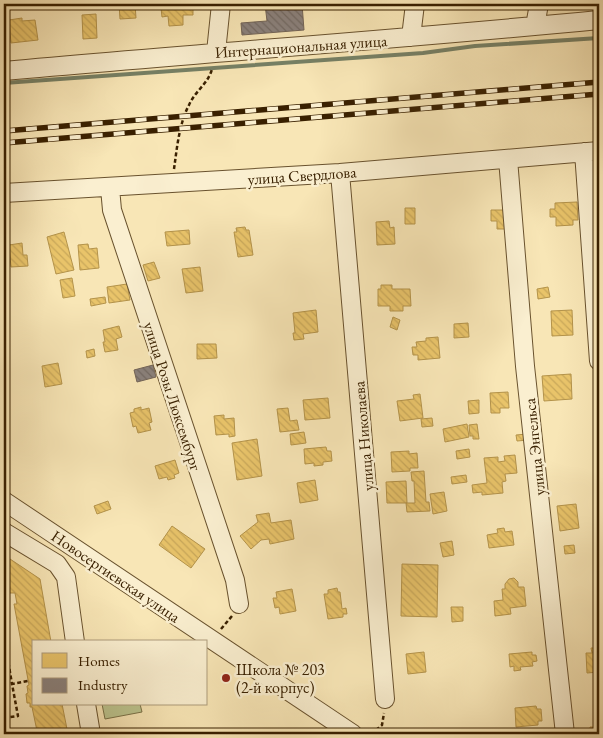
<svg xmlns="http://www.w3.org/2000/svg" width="603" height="738" font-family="'EB Garamond',serif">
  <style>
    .pitch { fill: #bcc58f; stroke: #7a7248 }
    .homes { fill: url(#homes-back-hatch); stroke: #b4934a }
    .industry { fill: url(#industry-back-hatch); stroke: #726457 }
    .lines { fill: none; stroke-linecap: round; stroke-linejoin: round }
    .stream { stroke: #768065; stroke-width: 4 }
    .minor-casing { stroke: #69522e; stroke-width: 20 }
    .path { stroke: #392000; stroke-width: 2.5; stroke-dasharray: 4 2.5; stroke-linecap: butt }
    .minor { stroke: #faefd0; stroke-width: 18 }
    .rail-casing { stroke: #392000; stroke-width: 5.5 }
    .rail { stroke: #faefd0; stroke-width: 4; stroke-dasharray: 11; stroke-linecap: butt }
    .poi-dot { fill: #8f2418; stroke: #faefd0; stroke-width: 2 }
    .labels { text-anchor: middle; stroke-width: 5; stroke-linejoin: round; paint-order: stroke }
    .street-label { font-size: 16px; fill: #392000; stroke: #faefd0 }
    .poi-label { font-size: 16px; fill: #392000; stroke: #faefd0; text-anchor: start }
  </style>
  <defs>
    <pattern id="homes-back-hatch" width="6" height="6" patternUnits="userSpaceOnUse" patternTransform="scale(1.25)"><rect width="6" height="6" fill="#e9c46a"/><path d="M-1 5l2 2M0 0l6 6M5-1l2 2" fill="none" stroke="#c9a85a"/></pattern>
    <pattern id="industry-back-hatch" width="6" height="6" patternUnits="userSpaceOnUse" patternTransform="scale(1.25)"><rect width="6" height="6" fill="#8a817c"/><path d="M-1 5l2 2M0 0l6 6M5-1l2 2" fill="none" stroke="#726963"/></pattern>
  </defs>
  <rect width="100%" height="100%" fill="#f8e6b6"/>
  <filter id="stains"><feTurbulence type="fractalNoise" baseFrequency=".004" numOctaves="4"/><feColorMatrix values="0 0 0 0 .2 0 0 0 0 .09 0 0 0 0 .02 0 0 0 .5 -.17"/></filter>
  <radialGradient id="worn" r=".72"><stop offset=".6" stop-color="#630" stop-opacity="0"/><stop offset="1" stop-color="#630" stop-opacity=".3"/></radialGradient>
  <!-- pitch -->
  <path class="pitch" d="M 102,704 L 140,704 L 142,712 L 105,719 Z"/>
  <!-- homes -->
  <path class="homes" d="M 119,4 L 135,4 L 136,18 L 120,19 Z
    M 164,4 L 193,4 L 193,15 L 183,15 L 183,25 L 169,26 L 168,16 L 162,17 L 161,8 L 164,7 Z
    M 96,14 L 97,38 L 83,39 L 82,15 Z
    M 22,18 L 22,21 L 35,20 L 38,40 L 11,43 L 9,20 Z
    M 577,202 L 578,220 L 573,220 L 573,225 L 556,226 L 556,217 L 550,217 L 550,209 L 555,209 L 555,203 Z
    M 405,208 L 415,208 L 415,224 L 405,224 Z
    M 491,210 L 508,210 L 507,229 L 497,229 L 497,221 L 491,221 Z
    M 389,221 L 390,228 L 394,227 L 395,244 L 377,245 L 376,222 Z
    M 245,227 L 246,230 L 249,230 L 253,255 L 238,257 L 234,232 L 237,232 L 236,228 Z
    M 189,230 L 190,244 L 167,246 L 165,232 Z
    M 64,232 L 74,270 L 56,274 L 47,237 Z
    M 22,243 L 23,255 L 27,255 L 28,266 L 11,267 L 9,245 Z
    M 88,244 L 89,249 L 97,248 L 99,268 L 80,270 L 78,245 Z
    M 154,262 L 160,278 L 148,281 L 143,265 Z
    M 200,267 L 203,291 L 186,293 L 182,269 Z
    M 72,278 L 75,296 L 63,298 L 60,280 Z
    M 127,284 L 130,300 L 109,303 L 107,287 Z
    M 381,285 L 392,285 L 392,289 L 410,289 L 411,306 L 403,306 L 403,311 L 390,311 L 390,306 L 378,306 L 378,289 L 381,289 Z
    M 548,287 L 550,297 L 538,299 L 537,289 Z
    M 105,297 L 106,303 L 91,306 L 90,299 Z
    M 316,310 L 318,332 L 303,334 L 304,339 L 294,340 L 293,333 L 295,333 L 293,313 Z
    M 572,310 L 573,335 L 552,336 L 551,311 Z
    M 393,317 L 400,320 L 397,330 L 390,327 Z
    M 468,323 L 469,337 L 454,338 L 454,324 Z
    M 119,326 L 122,337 L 116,339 L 118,350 L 105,352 L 103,342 L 105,342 L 103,330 Z
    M 438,337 L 440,358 L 418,360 L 418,355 L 413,355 L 412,347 L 417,347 L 416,342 L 426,341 L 426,338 Z
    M 197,344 L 216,344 L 217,358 L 197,359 Z
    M 94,349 L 95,356 L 87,358 L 86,351 Z
    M 58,363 L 62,384 L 45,387 L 42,366 Z
    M 571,374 L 572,399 L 544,401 L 542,376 Z
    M 508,392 L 509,408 L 500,408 L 500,413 L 491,413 L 490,393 Z
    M 420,394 L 423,418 L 400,421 L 397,401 L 414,399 L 413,395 Z
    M 328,398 L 330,418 L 305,420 L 303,400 Z
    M 479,400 L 479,413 L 469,414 L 468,401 Z
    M 141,407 L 141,410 L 149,408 L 152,422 L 149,423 L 151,430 L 138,433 L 136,426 L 133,427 L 130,413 L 134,412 L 134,409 Z
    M 288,408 L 290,421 L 297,420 L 299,430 L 280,432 L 277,409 Z
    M 224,415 L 224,419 L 234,418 L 235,436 L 229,437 L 229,434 L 216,435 L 214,416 Z
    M 432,418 L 433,426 L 422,427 L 421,419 Z
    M 467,424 L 469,437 L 445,442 L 443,429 Z
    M 477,424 L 479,439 L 473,439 L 473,436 L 470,436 L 469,425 Z
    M 304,432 L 306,443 L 291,445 L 290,434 Z
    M 527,434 L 528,440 L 517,441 L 516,435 Z
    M 257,439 L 262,476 L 237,480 L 232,443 Z
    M 326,447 L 327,451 L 331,451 L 332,461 L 323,462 L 323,465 L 314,466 L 314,463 L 305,464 L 304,449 Z
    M 469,449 L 470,457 L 457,459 L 456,451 Z
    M 409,451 L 409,454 L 417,453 L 418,468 L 410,468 L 410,471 L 392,472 L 391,452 Z
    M 515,455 L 517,473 L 505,474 L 506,481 L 502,482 L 503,493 L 482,495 L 482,492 L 473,493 L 472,485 L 487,483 L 484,458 L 498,457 L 498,462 L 505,461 L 504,456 Z
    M 175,460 L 179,473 L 174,475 L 175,478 L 168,480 L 167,477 L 159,479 L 155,466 Z
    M 424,471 L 426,502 L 429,502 L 430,511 L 407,512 L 406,503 L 415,503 L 414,481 L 412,481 L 411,472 Z
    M 466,475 L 467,482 L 452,484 L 451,477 Z
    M 315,480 L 318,500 L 300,503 L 297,483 Z
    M 406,481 L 407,503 L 387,503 L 386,482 Z
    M 444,492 L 447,511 L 433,514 L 430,494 Z
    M 108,501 L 111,509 L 97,514 L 94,506 Z
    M 576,504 L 579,528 L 560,531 L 557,506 Z
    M 269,513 L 271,523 L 291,520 L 294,539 L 270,544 L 269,539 L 261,540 L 251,549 L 240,536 L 258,522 L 256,515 Z
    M 172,526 L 205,549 L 191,568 L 159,545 Z
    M 504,528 L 505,532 L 512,531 L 514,545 L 489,548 L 487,535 L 498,533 L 497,529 Z
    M 452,541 L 454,555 L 443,557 L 440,543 Z
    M 574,545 L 575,553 L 565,554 L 564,546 Z
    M 4,555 L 40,579 L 51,642 L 34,642 L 34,704 L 62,704 L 68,734 L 4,734 L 4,731 L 12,729 L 13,732 L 25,731 L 25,734 L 37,731 L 32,707 L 30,707 L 30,703 L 27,703 L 26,694 L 28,693 L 27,686 L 29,685 L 14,604 L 17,604 L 15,593 L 10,593 L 4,590 Z
    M 402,564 L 438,565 L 437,617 L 401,616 Z
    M 514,578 L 518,582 L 518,587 L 524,587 L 526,606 L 510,608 L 511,614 L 495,616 L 494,601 L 503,600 L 502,589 L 505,589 L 505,584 L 509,579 Z
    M 337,588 L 338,592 L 340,592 L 342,609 L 346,608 L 347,614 L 343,614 L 343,617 L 328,619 L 324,594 L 328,594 L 328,590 Z
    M 292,589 L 296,611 L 280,614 L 279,607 L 275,608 L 273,598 L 277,598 L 276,592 Z
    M 451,607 L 463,607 L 463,621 L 452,622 Z
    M 591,648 L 599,648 L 599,672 L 587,673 L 586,653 L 592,653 Z
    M 424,652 L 426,672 L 408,674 L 406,654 Z
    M 532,652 L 532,655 L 536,655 L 537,661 L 532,662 L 533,666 L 520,667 L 521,670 L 514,671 L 514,666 L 510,667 L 509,654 Z
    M 536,706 L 537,709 L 541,709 L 542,721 L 538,721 L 538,725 L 516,727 L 515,708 Z
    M 595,721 L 599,721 L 599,734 L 590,734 L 590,727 L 595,727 Z"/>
  <!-- industry -->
  <path class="industry" d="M 265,4 L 302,4 L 304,30 L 242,35 L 241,23 L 267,21 Z
    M 153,365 L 156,377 L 137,382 L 134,370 Z"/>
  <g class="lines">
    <!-- stream -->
    <path class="stream" d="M 4,83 L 423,53 L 475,46 L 599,38"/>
    <defs>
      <path id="minor" d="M 535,26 L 539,4
        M 411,37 L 415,4
        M 216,52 L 221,4
        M 4,71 C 202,53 401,39 599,20
        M 584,152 L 599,361
        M 508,159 L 525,366 L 565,734
        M 340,173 L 385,699
        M 110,188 L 112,210 L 235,580 L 239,604
        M 4,193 L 340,173 L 599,151
        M 4,501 L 353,734
        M 4,532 L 57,564 L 66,577 L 75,642
        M 86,704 L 91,734"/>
    </defs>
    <!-- minor casing -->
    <use href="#minor" class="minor-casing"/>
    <!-- path -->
    <path class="path" d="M 174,169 C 177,148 179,124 189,105 C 195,91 208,84 212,69
      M 221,629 L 232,616
      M 4,637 L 12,684
      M 4,718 L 18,716 L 12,684 L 28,681
      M 371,734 L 382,725 L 384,713"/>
    <!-- minor -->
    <use href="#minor" class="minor"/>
    <defs>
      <path id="rail" d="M 4,131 L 599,82
        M 4,143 L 599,94"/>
    </defs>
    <!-- rail casing -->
    <use href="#rail" class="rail-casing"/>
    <!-- rail -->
    <use href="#rail" class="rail"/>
  </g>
  <!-- markers -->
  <circle class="poi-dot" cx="226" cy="678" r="5"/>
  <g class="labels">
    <!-- street labels -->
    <g class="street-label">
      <text transform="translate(301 46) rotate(-4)" y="6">Интернациональная улица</text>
      <text transform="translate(302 175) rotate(-4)" y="6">улица Свердлова</text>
      <text transform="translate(173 396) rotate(72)" y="6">улица Розы Люксембург</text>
      <text transform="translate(363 436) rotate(-95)" y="6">улица Николаева</text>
      <text transform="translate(534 447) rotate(-96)" y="6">улица Энгельса</text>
      <text transform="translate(116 576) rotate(34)" y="6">Новосергиевская улица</text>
    </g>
    <!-- poi labels -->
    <g class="poi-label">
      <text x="236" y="675">Школа № 203<tspan x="236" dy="18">(2-й корпус)</tspan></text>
    </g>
  </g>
  <!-- margin -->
  <rect width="603" height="738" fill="none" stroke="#f8e6b6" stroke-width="20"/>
  <rect x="5" y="5" width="593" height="728" fill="none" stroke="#392000" stroke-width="2.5"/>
  <rect x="10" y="10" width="583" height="718" fill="none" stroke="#392000"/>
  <!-- legend -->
  <rect x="32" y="640" width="175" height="65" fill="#faefd0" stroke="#ad9c7d"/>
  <rect x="42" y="653" width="25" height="15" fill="#e9c46a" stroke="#ad9c7d"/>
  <text x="78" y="666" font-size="15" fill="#392000">Homes</text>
  <rect x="42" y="678" width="25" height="15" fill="#8a817c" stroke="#ad9c7d"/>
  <text x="78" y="690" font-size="15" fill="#392000">Industry</text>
  <rect width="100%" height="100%" filter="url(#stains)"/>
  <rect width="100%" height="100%" fill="url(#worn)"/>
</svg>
